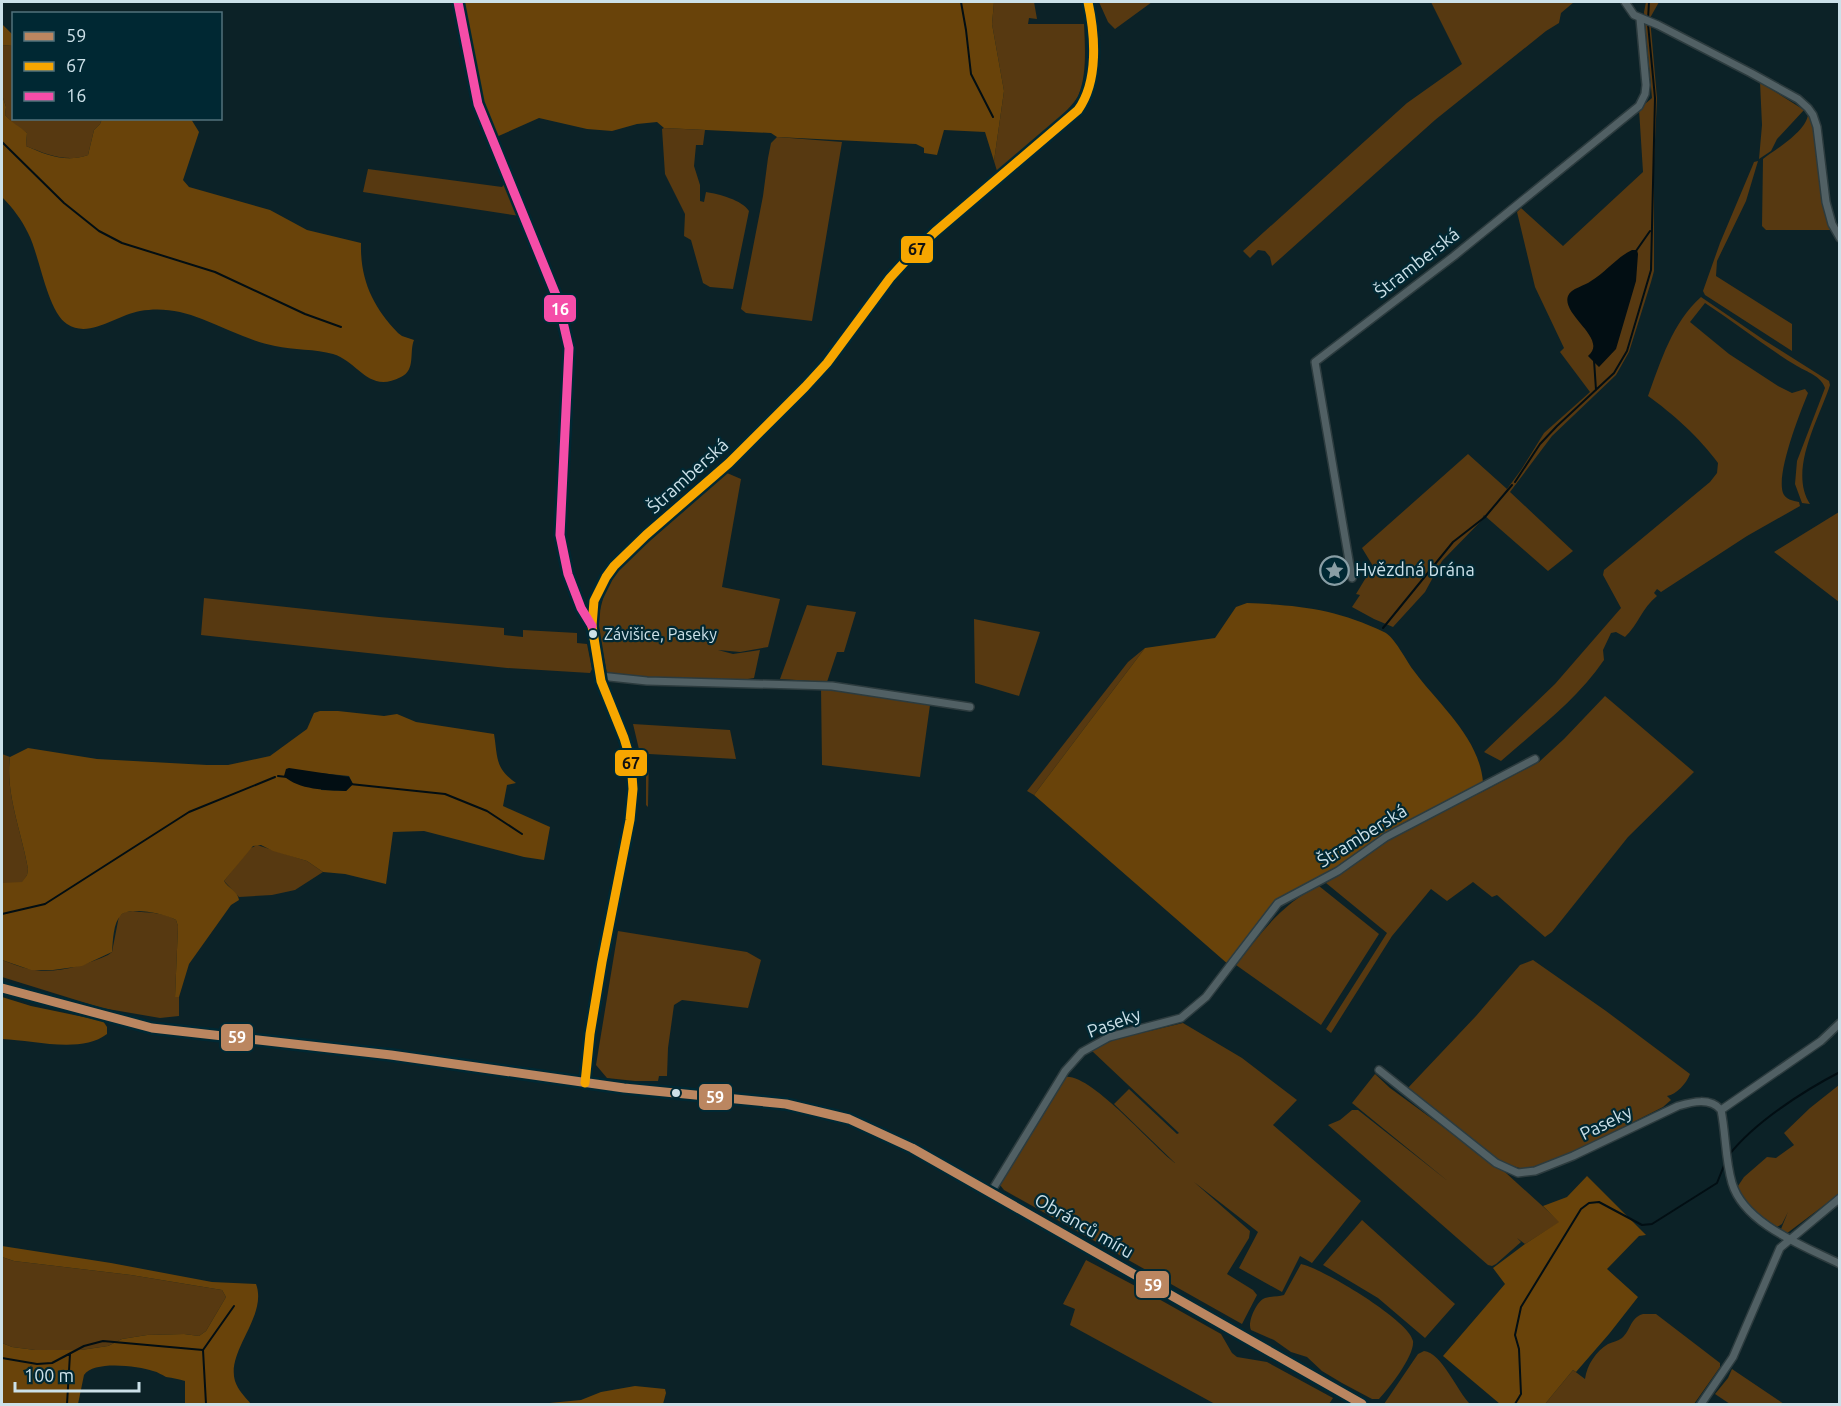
<svg xmlns="http://www.w3.org/2000/svg" width="1841" height="1406" font-family="Ubuntu,sans-serif">
  <style>
    .green { fill: #573911 }
    .forest { fill: #69430a; fill-rule: evenodd }
    .water { fill: #020e13 }
    .lines { fill: none; stroke-linecap: round; stroke-linejoin: round }
    .stream { stroke: #020e13; stroke-width: 2 }
    .street-casing { stroke: #2c3b3e; stroke-width: 10 }
    .secondary-casing { stroke: #2c3b3e; stroke-width: 12 }
    .street { stroke: #516064; stroke-width: 7 }
    .secondary { stroke: #516064; stroke-width: 9 }
    .bus-1-casing { stroke: #002833; stroke-width: 14 }
    .bus-2-casing { stroke: #002833; stroke-width: 14 }
    .bus-3-casing { stroke: #002833; stroke-width: 14 }
    .bus-1 { stroke: #bb8660; stroke-width: 9 }
    .bus-2 { stroke: #f7a600; stroke-width: 9 }
    .bus-3 { stroke: #f54da8; stroke-width: 9 }
    .bus-dot { fill: #cce1e9; stroke: #002833; stroke-width: 2 }
    .labels { text-anchor: middle; stroke-width: 4.5; stroke-linejoin: round; paint-order: stroke }
    .bus-label { font-size: 16px; fill: #cce1e9; stroke: #002833; text-anchor: start }
    .street-label { font-size: 18px; fill: #cce1e9; stroke: #002833 }
    .poi-label { font-size: 18px; fill: #cce1e9; stroke: #002833; text-anchor: start }
    .line-badge { stroke: #002833; stroke-width: 2 }
    .badge-label { font-size: 16px; text-anchor: middle; font-weight: bold; fill: #fff }
    .pale-badge-label { font-size: 16px; text-anchor: middle; font-weight: bold; fill: #111 }
  </style>
  <rect width="100%" height="100%" fill="#0c2227"/>
  <!-- green -->
  <path class="green" d="M 994,2 L 1034,2 L 1037,19 L 1029,18 L 1028,24 L 1084,24 C 1085,46 1087,73 1079,94 C 1072,112 1014,156 997,171 L 994,161 L 1004,91 L 992,24 Z
    M 1099,2 L 1152,2 L 1115,29 L 1108,22 Z
    M 1431,2 L 1574,2 L 1561,13 L 1559,23 L 1546,31 L 1435,120 L 1272,266 L 1270,257 L 1265,251 L 1258,250 L 1250,258 L 1243,251 L 1407,103 L 1462,64 Z
    M 1646,2 L 1659,2 L 1650,18 L 1657,98 L 1654,162 L 1654,271 L 1651,282 L 1629,352 L 1616,375 L 1552,436 L 1510,492 L 1573,551 L 1548,571 L 1484,515 L 1481,521 L 1442,561 L 1425,592 L 1393,627 L 1374,619 L 1352,607 L 1360,595 L 1356,594 L 1373,566 L 1362,548 L 1468,454 L 1507,489 L 1521,470 L 1544,433 L 1590,392 L 1560,352 L 1564,348 L 1535,287 L 1517,212 L 1521,208 L 1563,246 L 1643,172 L 1639,109 L 1652,98 L 1644,12 Z
    M 2,45 L 13,46 L 14,118 L 102,119 L 100,124 L 94,130 L 88,155 C 66,163 46,154 26,146 L 27,133 L 13,124 L 5,115 L 6,107 L 2,95 Z
    M 1760,82 L 1804,110 L 1777,139 L 1771,151 L 1759,159 L 1762,125 Z
    M 1808,114 L 1814,120 L 1821,190 L 1832,230 L 1766,230 L 1762,226 L 1763,159 C 1776,149 1807,131 1808,114 Z
    M 664,128 L 705,130 L 703,145 L 696,145 L 694,166 L 700,185 L 700,201 L 704,202 L 706,192 C 719,194 742,200 749,211 L 733,289 L 710,287 L 703,283 L 691,240 L 684,236 L 685,214 L 665,174 L 662,129 Z
    M 777,137 L 842,142 L 812,321 L 746,313 L 741,309 L 763,196 L 768,158 L 771,143 Z
    M 1758,161 L 1746,201 L 1717,261 L 1716,276 L 1792,324 L 1792,351 L 1705,295 L 1703,291 L 1720,243 L 1752,167 L 1754,162 Z
    M 368,169 L 502,187 L 506,182 L 520,216 L 363,192 Z
    M 1701,297 L 1764,340 L 1829,381 L 1830,385 C 1819,419 1788,470 1810,504 L 1802,503 L 1795,484 L 1797,461 L 1825,388 C 1821,376 1807,372 1797,366 C 1765,347 1736,323 1705,303 L 1690,322 L 1729,354 L 1778,386 L 1792,393 L 1805,389 L 1808,393 C 1800,413 1776,473 1783,493 C 1785,499 1793,501 1799,502 L 1800,506 L 1747,536 L 1661,592 L 1657,589 L 1654,593 L 1657,596 C 1642,608 1638,625 1625,637 L 1616,632 L 1611,633 L 1603,650 L 1604,660 C 1577,700 1537,729 1501,761 L 1484,752 L 1555,684 L 1621,608 L 1603,575 L 1604,570 L 1710,482 L 1717,473 L 1718,463 C 1700,438 1672,413 1648,396 C 1661,361 1672,323 1701,297 Z
    M 727,473 L 741,479 L 722,587 L 780,599 L 768,647 L 740,652 L 718,650 L 733,654 L 760,650 L 754,678 L 742,680 L 665,679 L 607,674 L 599,631 L 599,614 L 605,591 L 620,567 Z
    M 1839,512 L 1839,602 L 1774,552 Z
    M 204,598 L 379,617 L 504,628 L 504,635 L 523,637 L 523,630 L 577,633 L 577,643 L 587,644 L 592,669 L 590,673 L 507,668 L 201,635 Z
    M 807,605 L 856,612 L 844,652 L 837,652 L 827,682 L 780,679 Z
    M 974,619 L 1040,632 L 1019,696 L 975,683 Z
    M 1145,648 L 1034,795 L 1027,791 L 1128,662 Z
    M 821,687 L 930,705 L 920,777 L 822,765 Z
    M 1605,696 L 1694,772 L 1628,837 L 1552,932 L 1545,937 L 1497,895 L 1492,897 L 1473,882 L 1447,901 L 1431,889 L 1392,936 L 1331,1033 L 1326,1029 L 1387,933 L 1326,883 L 1380,845 L 1427,818 L 1484,791 L 1539,762 L 1564,739 Z
    M 633,724 L 730,730 L 736,759 L 649,754 L 648,807 L 646,805 L 646,765 L 642,762 Z
    M 2,754 L 10,757 C 5,793 22,833 28,869 L 27,875 L 22,883 L 2,883 Z
    M 257,845 L 307,861 L 323,872 L 295,890 L 272,895 L 239,897 L 224,881 L 249,849 Z
    M 1319,886 L 1379,934 L 1321,1025 L 1236,965 C 1260,934 1282,903 1319,886 Z
    M 133,911 C 148,913 164,912 176,920 L 178,926 L 175,997 L 179,997 L 179,1016 L 160,1018 L 102,1008 L 2,977 L 2,960 C 11,963 20,967 29,969 C 54,975 86,965 108,955 L 112,952 L 119,916 L 125,912 Z
    M 618,931 L 747,952 L 761,960 L 748,1008 L 682,1000 L 674,1005 L 668,1048 L 667,1076 L 659,1076 L 658,1081 L 635,1081 L 607,1078 L 596,1065 Z
    M 1533,960 L 1606,1011 L 1690,1074 C 1686,1084 1677,1094 1667,1096 L 1671,1100 L 1663,1107 L 1568,1155 L 1544,1165 L 1523,1169 L 1502,1163 L 1406,1090 L 1476,1016 L 1520,965 Z
    M 1183,1023 L 1242,1058 L 1297,1100 L 1273,1125 L 1361,1201 L 1312,1263 L 1300,1256 L 1282,1292 L 1239,1268 L 1258,1232 L 1194,1182 L 1250,1231 L 1249,1238 L 1227,1274 L 1253,1290 L 1257,1295 L 1242,1324 L 1004,1190 L 1000,1185 L 1065,1077 C 1091,1073 1153,1147 1175,1163 L 1114,1104 L 1129,1089 L 1177,1134 L 1179,1133 L 1091,1050 L 1116,1039 Z
    M 1375,1074 L 1390,1088 L 1506,1173 L 1560,1222 L 1525,1244 L 1517,1238 L 1521,1242 L 1496,1264 L 1492,1266 L 1488,1265 L 1328,1125 L 1340,1120 L 1352,1110 L 1358,1110 L 1449,1182 L 1352,1103 Z
    M 1839,1085 L 1839,1194 L 1786,1234 L 1781,1229 L 1788,1212 L 1782,1224 L 1777,1227 C 1762,1216 1743,1206 1738,1186 L 1744,1177 L 1767,1157 L 1776,1158 L 1794,1145 L 1784,1133 L 1810,1108 Z
    M 1362,1220 L 1455,1304 L 1425,1338 L 1378,1298 L 1323,1265 Z
    M 2,1257 L 14,1261 L 131,1275 L 222,1290 L 226,1297 L 206,1331 L 199,1336 L 184,1334 L 147,1335 L 122,1339 L 108,1346 L 81,1350 L 35,1350 L 12,1347 L 2,1343 Z
    M 1086,1260 L 1141,1289 L 1221,1334 L 1232,1353 L 1237,1357 L 1267,1362 L 1333,1398 L 1329,1404 L 1215,1404 L 1070,1325 L 1075,1309 L 1063,1304 Z
    M 1301,1264 C 1322,1268 1410,1321 1413,1341 C 1415,1355 1389,1389 1379,1399 L 1372,1399 L 1342,1383 L 1322,1371 L 1307,1357 L 1291,1352 L 1274,1340 L 1251,1330 C 1247,1323 1256,1303 1263,1299 C 1269,1296 1278,1297 1284,1295 Z
    M 1643,1314 L 1656,1314 L 1720,1363 L 1720,1367 L 1694,1404 L 1545,1404 L 1573,1370 L 1585,1379 C 1587,1365 1596,1351 1608,1344 C 1612,1342 1618,1341 1622,1338 C 1631,1330 1630,1318 1643,1314 Z
    M 1424,1351 C 1442,1353 1457,1391 1470,1404 L 1384,1404 L 1418,1354 Z
    M 1732,1369 L 1778,1400 L 1784,1404 L 1730,1404 L 1715,1394 L 1728,1378 Z"/>
  <!-- forest -->
  <path class="forest" d="M 461,2 L 994,2 L 992,24 L 1004,91 L 994,161 L 985,132 L 944,130 L 937,155 L 924,153 L 924,148 L 916,144 L 777,137 L 771,133 L 664,128 L 657,122 L 637,124 L 612,131 L 587,129 L 539,118 L 494,138 L 483,113 Z
    M 2,24 L 13,35 L 13,46 L 2,45 Z
    M 2,95 L 6,107 L 5,115 C 12,123 19,126 27,133 L 26,146 C 46,155 66,163 88,155 L 94,130 L 100,124 L 102,119 L 191,119 L 199,132 L 183,180 L 189,187 L 270,210 L 307,230 L 361,243 C 360,280 373,307 398,333 L 402,336 L 414,340 C 409,352 416,370 401,377 C 368,394 359,362 333,354 C 316,349 293,350 275,346 C 249,341 226,328 202,319 C 182,311 162,307 140,311 C 117,315 89,339 67,324 C 47,311 40,256 28,233 C 22,220 12,207 2,197 Z
    M 1247,603 C 1298,605 1337,609 1384,632 C 1394,636 1407,662 1414,671 C 1439,705 1479,737 1483,782 L 1409,821 L 1371,843 L 1337,868 L 1277,900 L 1229,965 L 1034,795 L 1145,648 L 1215,638 L 1236,607 Z
    M 320,711 L 338,711 L 384,716 L 397,714 L 416,722 L 494,734 C 498,759 495,768 516,783 L 507,785 L 503,806 L 550,827 L 544,860 L 524,857 L 424,831 L 393,832 L 386,884 L 345,874 L 323,872 L 307,861 L 273,851 L 261,845 L 253,846 L 224,881 C 228,888 238,891 239,900 L 231,905 L 189,964 L 179,997 L 175,997 L 178,926 L 176,920 C 167,914 129,906 121,915 C 113,923 113,941 112,952 L 82,966 L 53,970 L 31,970 L 2,960 L 2,883 L 22,882 L 27,875 L 28,869 C 22,833 5,793 10,757 L 28,748 L 97,759 L 207,765 L 228,765 L 270,756 L 307,729 L 314,713 ZM 320,773 L 349,776 L 353,784 L 346,791 L 321,790 Z
    M 2,997 L 31,1006 L 103,1021 L 107,1027 L 107,1034 C 81,1054 33,1040 2,1039 Z
    M 1587,1176 L 1646,1235 L 1639,1236 L 1607,1269 L 1638,1297 L 1609,1334 L 1576,1372 L 1573,1370 L 1545,1404 L 1500,1404 L 1443,1356 L 1505,1284 L 1493,1268 L 1525,1244 L 1559,1222 L 1543,1206 L 1567,1197 Z
    M 2,1246 L 111,1263 L 212,1282 L 256,1284 C 268,1316 226,1351 235,1381 C 238,1390 245,1397 251,1404 L 185,1404 L 185,1381 C 179,1379 173,1378 166,1377 C 162,1375 158,1372 153,1371 C 138,1366 94,1360 84,1375 L 78,1404 L 2,1404 L 2,1343 L 12,1347 L 35,1350 L 81,1350 L 108,1346 L 122,1339 L 147,1335 L 184,1334 L 199,1336 L 206,1331 L 226,1297 L 222,1290 L 131,1275 L 14,1261 L 2,1257 Z
    M 635,1386 L 665,1389 L 666,1393 L 663,1404 L 539,1404 L 581,1400 L 601,1392 Z"/>
  <!-- water -->
  <path class="water" d="M 1632,250 L 1637,250 L 1638,254 L 1636,281 L 1616,349 L 1599,367 L 1588,356 C 1609,339 1561,315 1568,296 C 1571,288 1585,286 1591,281 C 1606,272 1617,257 1632,250 Z
    M 289,768 L 349,777 L 353,784 L 346,791 C 327,790 298,790 284,776 L 286,769 Z"/>
  <g class="lines">
    <!-- stream -->
    <path class="stream" d="M 961,2 L 966,30 L 971,74 L 993,117
      M 1648,19 L 1649,2
      M 2,142 L 64,203 L 99,231 L 122,243 L 215,272 L 305,314 L 341,327
      M 1636,251 L 1650,231
      M 1594,360 L 1596,390
      M 1515,482 L 1540,444 L 1557,426 L 1614,373 L 1627,351 L 1651,270 L 1655,98 L 1648,24
      M 1383,628 L 1453,542 L 1485,517 L 1512,485
      M 278,776 L 287,777
      M 350,784 L 445,794 L 487,811 L 522,834
      M 2,914 L 45,904 L 189,812 L 275,777
      M 1729,1155 C 1754,1123 1803,1091 1840,1072
      M 203,1350 L 234,1306
      M 2,1358 L 37,1364 L 52,1363 L 84,1346 L 103,1341 L 203,1350 L 206,1404 L 207,1404
      M 67,1404 L 70,1354
      M 1515,1404 L 1521,1394 L 1519,1349 L 1515,1335 L 1521,1307 L 1581,1209 L 1589,1203 L 1599,1202 L 1642,1225 L 1652,1224 L 1717,1183 L 1725,1163"/>
    <defs>
      <path id="street" d="M 458,2 L 478,104 L 558,300 L 569,348 L 560,535 L 568,574 L 581,608 L 592,626
        M 1625,2 L 1634,15 L 1658,25 L 1751,73 L 1798,99 L 1808,108 L 1813,115 L 1817,127 L 1826,202 L 1832,224 L 1840,238
        M 1352,578 L 1315,362 L 1454,256 L 1639,106 L 1645,94 L 1646,85 L 1640,19
        M 600,676 L 647,681 L 832,686 L 970,707
        M 1379,1070 L 1496,1163 L 1518,1173 L 1535,1171 L 1573,1156 L 1678,1106 C 1692,1102 1710,1097 1721,1110 C 1726,1134 1725,1159 1732,1183 C 1744,1224 1804,1246 1840,1264
        M 1721,1110 L 1821,1041 L 1840,1023
        M 991,1192 L 1065,1071 L 1082,1052 L 1109,1037 L 1181,1018 L 1206,997 L 1278,903 L 1338,871 L 1386,837 L 1535,759
        M 1701,1404 L 1733,1357 L 1780,1248 L 1840,1198"/>
      <path id="secondary" d="M 2,988 L 152,1028 L 391,1055 L 624,1088 L 786,1104 L 849,1119 L 912,1148 L 1362,1404
        M 585,1083 L 590,1034 L 602,962 L 630,820 L 633,789 L 631,761 L 624,738 L 601,681 L 592,626 L 594,601 L 606,577 L 614,566 L 646,535 L 729,463 L 805,387 L 827,363 L 890,278 L 912,254 L 935,232 L 1078,110 C 1099,81 1095,34 1088,2"/>
    </defs>
    <!-- street casing -->
    <use href="#street" class="street-casing"/>
    <!-- secondary casing -->
    <use href="#secondary" class="secondary-casing"/>
    <!-- street -->
    <use href="#street" class="street"/>
    <!-- secondary -->
    <use href="#secondary" class="secondary"/>
    <defs>
      <path id="bus-1" d="M 2,988 L 152,1028 L 391,1055 L 624,1088 L 786,1104 L 849,1119 L 912,1148 L 1362,1404"/>
      <path id="bus-2" d="M 585,1083 L 590,1034 L 602,962 L 630,820 L 633,789 L 631,761 L 624,738 L 601,681 L 592,626 L 594,601 L 606,577 L 614,566 L 646,535 L 729,463 L 805,387 L 827,363 L 890,278 L 912,254 L 935,232 L 1078,110 C 1099,81 1095,34 1088,2"/>
      <path id="bus-3" d="M 458,2 L 478,104 L 558,300 L 569,348 L 560,535 L 568,574 L 581,608 L 592,626"/>
    </defs>
    <!-- bus-1 casing -->
    <use href="#bus-1" class="bus-1-casing"/>
    <!-- bus-2 casing -->
    <use href="#bus-2" class="bus-2-casing"/>
    <!-- bus-3 casing -->
    <use href="#bus-3" class="bus-3-casing"/>
    <!-- bus-1 -->
    <use href="#bus-1" class="bus-1"/>
    <!-- bus-2 -->
    <use href="#bus-2" class="bus-2"/>
    <!-- bus-3 -->
    <use href="#bus-3" class="bus-3"/>
  </g>
  <!-- icons -->
  <defs>
    <symbol id="sight-ring" viewBox="-11 -11 22 22"><circle r="9.5" fill="#002833" stroke="#899ea5" stroke-width="1.5"/><path d="M0-6L1.8-2.2L6-1.7L2.9 1.2L3.7 5.4L0 3.3L-3.7 5.4L-2.9 1.2L-6-1.7L-1.8-2.2Z" fill="#899ea5"/></symbol>
  </defs>
  <g fill-rule="evenodd">
    <use href="#sight-ring" x="1318" y="554" width="33" height="33"/>
  </g>
  <!-- markers -->
  <g class="bus-dot">
    <circle cx="593" cy="634" r="5"/>
    <circle cx="676" cy="1093" r="5"/>
  </g>
  <g class="labels">
    <!-- bus labels -->
    <g class="bus-label">
      <text x="604" y="640">Závišice, Paseky</text>
    </g>
    <!-- street labels -->
    <g class="street-label">
      <text transform="translate(1417 263) rotate(-38)" y="6">Štramberská</text>
      <text transform="translate(688 476) rotate(-42)" y="6">Štramberská</text>
      <text transform="translate(1362 836) rotate(-32)" y="6">Štramberská</text>
      <text transform="translate(1114 1023) rotate(-20)" y="6">Paseky</text>
      <text transform="translate(1606 1123) rotate(-26)" y="6">Paseky</text>
      <text transform="translate(1084 1226) rotate(30)" y="6">Obránců míru</text>
    </g>
    <!-- poi labels -->
    <g class="poi-label">
      <text x="1355" y="576">Hvězdná brána</text>
    </g>
  </g>
  <g class="line-badge">
    <rect x="900" y="235" width="34" height="29" rx="6" fill="#f7a600"/>
    <rect x="543" y="294" width="34" height="29" rx="6" fill="#f54da8"/>
    <rect x="614" y="749" width="34" height="28" rx="6" fill="#f7a600"/>
    <rect x="220" y="1023" width="34" height="29" rx="6" fill="#bb8660"/>
    <rect x="698" y="1083" width="35" height="28" rx="6" fill="#bb8660"/>
    <rect x="1135" y="1270" width="35" height="29" rx="6" fill="#bb8660"/>
  </g>
  <g class="badge-label">
    <text x="560" y="315">16</text>
    <text x="237" y="1043">59</text>
    <text x="715" y="1103">59</text>
    <text x="1153" y="1291">59</text>
  </g>
  <g class="pale-badge-label">
    <text x="917" y="255">67</text>
    <text x="631" y="769">67</text>
  </g>
  <!-- border -->
  <rect width="1841" height="1406" fill="none" stroke="#cce1e9" stroke-width="6"/>
  <!-- legend -->
  <rect x="12" y="12" width="210" height="108" fill="#002833" stroke="#52727c" stroke-width="1.5"/>
  <rect x="24" y="32" width="30" height="9" fill="#bb8660" stroke="#52727c" stroke-width="1.5"/>
  <text x="66" y="42" font-size="18" fill="#cce1e9">59</text>
  <rect x="24" y="62" width="30" height="9" fill="#f7a600" stroke="#52727c" stroke-width="1.5"/>
  <text x="66" y="72" font-size="18" fill="#cce1e9">67</text>
  <rect x="24" y="92" width="30" height="9" fill="#f54da8" stroke="#52727c" stroke-width="1.5"/>
  <text x="66" y="102" font-size="18" fill="#cce1e9">16</text>
  <!-- scale -->
  <path d="M15 1382v9h124v-9" fill="none" stroke="#cce1e9" stroke-width="3"/>
  <text x="24" y="1382" font-size="18" fill="#cce1e9" stroke="#002833" stroke-width="4.5" paint-order="stroke">100 m</text>
</svg>
